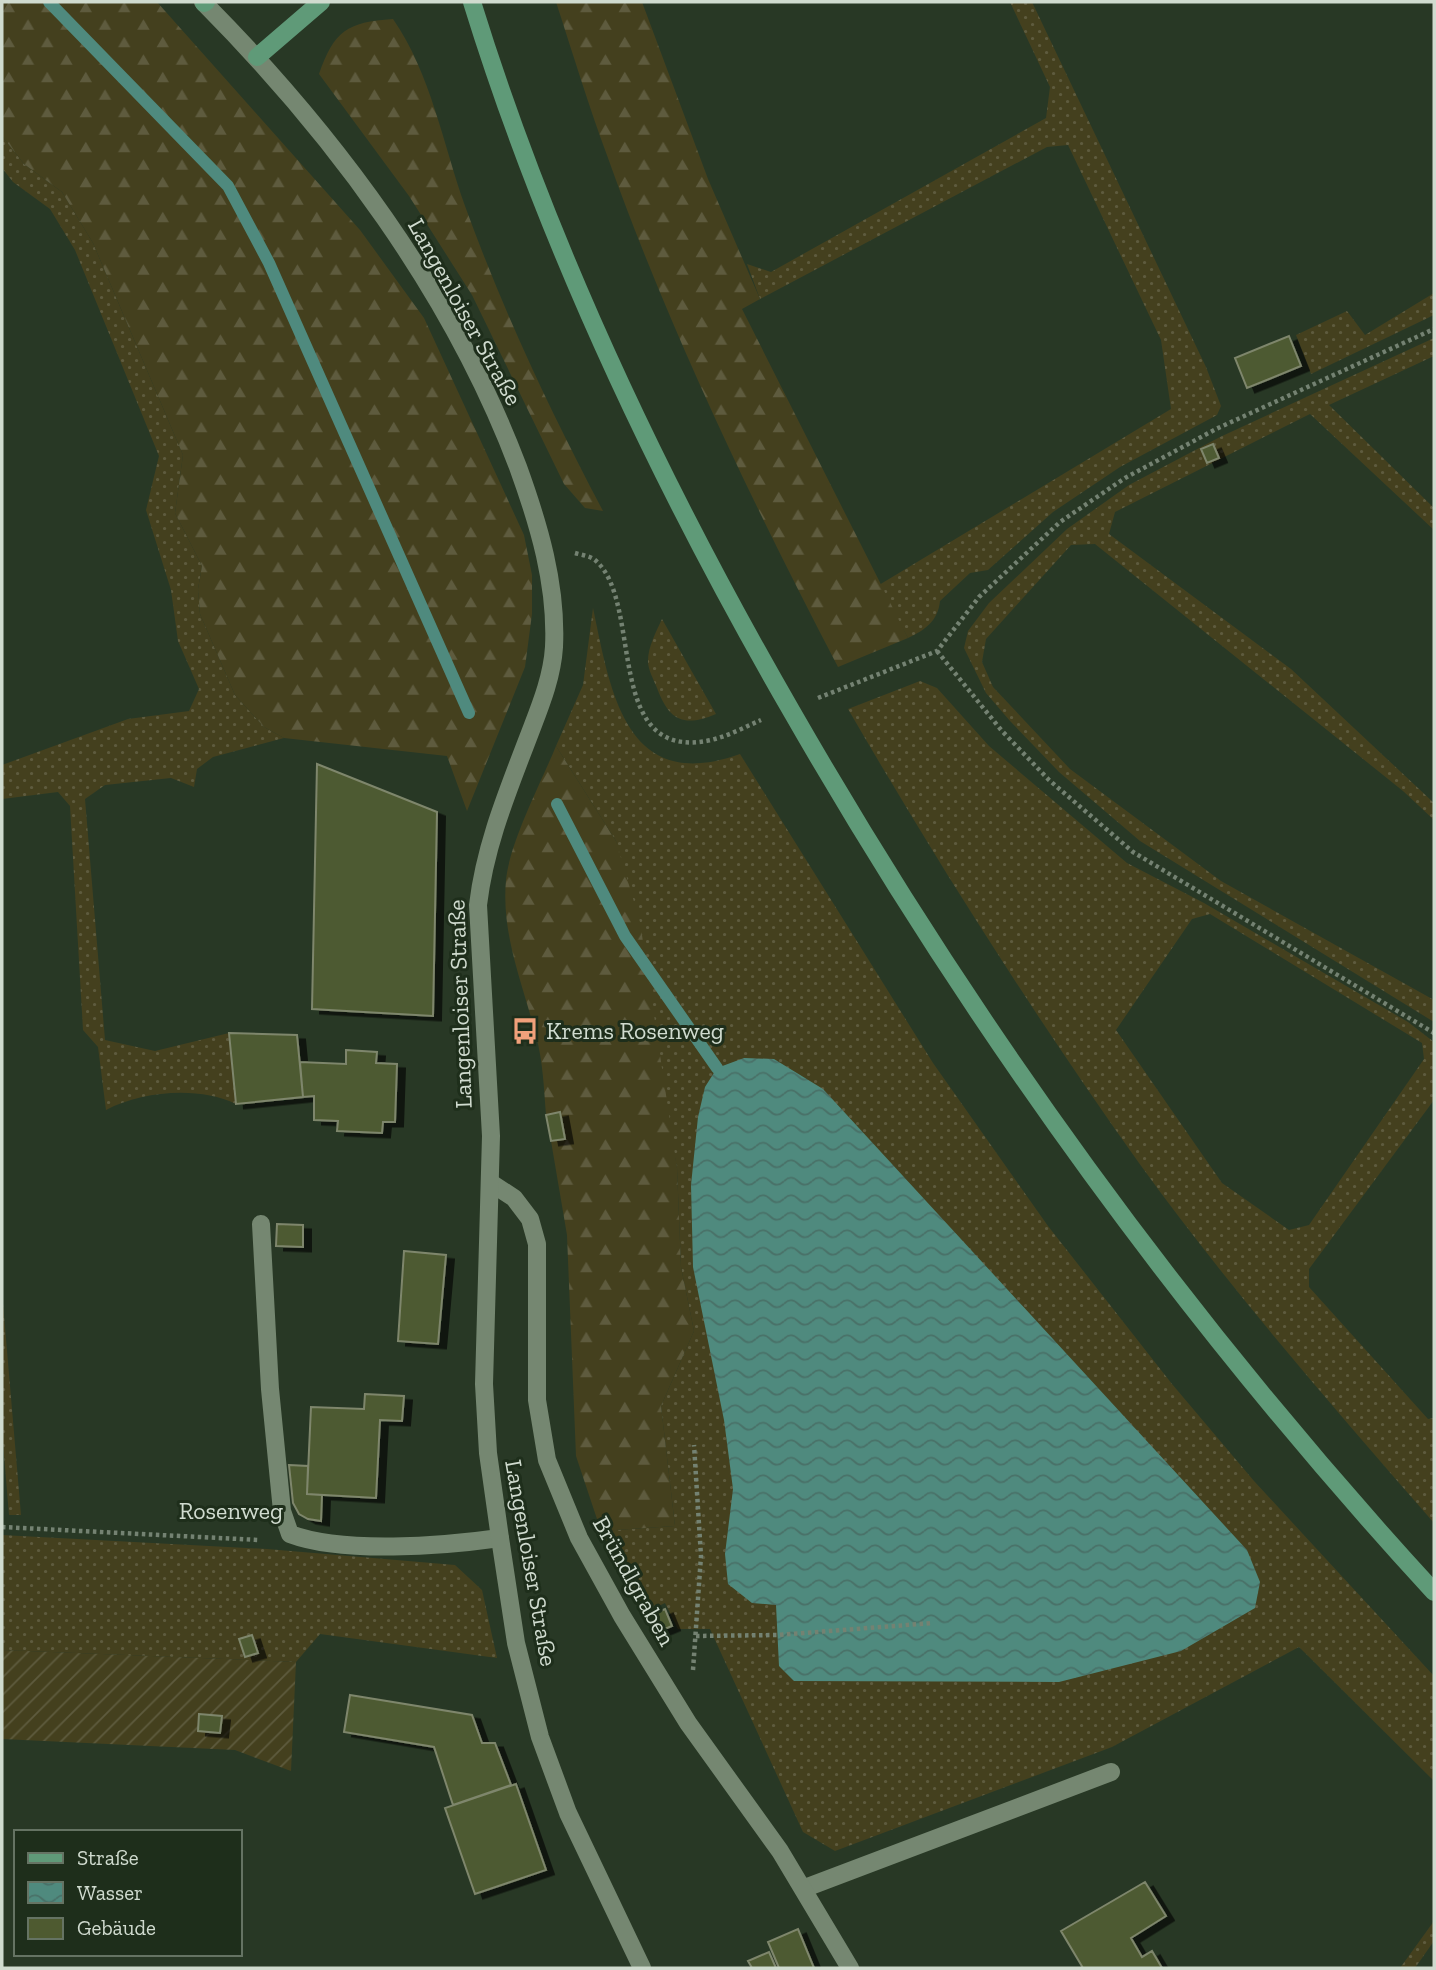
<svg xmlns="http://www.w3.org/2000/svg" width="1436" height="1970" font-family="'Zilla Slab',serif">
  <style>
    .grass { fill: url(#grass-dots); fill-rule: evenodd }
    .forest { fill: url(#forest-firs) }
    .garden { fill: url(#garden-furrows) }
    .water { fill: url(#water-waves) }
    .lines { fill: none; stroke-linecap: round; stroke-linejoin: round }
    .stream { stroke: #4f8a7e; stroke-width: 12 }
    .building { fill: #4e5a30; stroke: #7e866c; stroke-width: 2; filter: url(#shadow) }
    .path { stroke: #748272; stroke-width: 4.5; stroke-dasharray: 3.5 3.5; stroke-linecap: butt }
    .lane { stroke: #758771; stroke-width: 18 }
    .street { stroke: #758771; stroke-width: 18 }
    .secondary { stroke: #758771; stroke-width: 18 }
    .primary { stroke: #5f9a78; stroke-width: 18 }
    .labels { text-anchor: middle; stroke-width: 6; stroke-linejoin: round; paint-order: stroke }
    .street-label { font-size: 24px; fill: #d0dbcf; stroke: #1e2e1b }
    .poi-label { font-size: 24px; fill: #d0dbcf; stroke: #1e2e1b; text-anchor: start }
  </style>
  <defs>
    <pattern id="grass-dots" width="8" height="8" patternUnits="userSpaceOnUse" patternTransform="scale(1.75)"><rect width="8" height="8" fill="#44401e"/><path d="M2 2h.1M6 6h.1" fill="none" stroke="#5e5b3e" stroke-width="1.8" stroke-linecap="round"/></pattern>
    <pattern id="forest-firs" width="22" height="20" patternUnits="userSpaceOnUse" patternTransform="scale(1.75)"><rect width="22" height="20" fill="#44401e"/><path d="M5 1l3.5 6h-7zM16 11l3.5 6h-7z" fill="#5e5b3e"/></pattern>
    <pattern id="garden-furrows" width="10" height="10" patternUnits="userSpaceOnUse" patternTransform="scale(1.75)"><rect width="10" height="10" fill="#44401e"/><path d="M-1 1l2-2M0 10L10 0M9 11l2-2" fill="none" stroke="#5e5b3e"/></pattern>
    <pattern id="water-waves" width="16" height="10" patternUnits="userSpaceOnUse" patternTransform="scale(1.75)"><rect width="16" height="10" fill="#4f8a7e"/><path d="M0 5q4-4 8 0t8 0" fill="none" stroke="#497168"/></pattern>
    <filter id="shadow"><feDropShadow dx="8" dy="4.5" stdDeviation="0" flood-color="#0009"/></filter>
  </defs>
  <rect width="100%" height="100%" fill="#283825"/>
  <!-- grass -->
  <path class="grass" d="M 1010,2 L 1032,2 L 1206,367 L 1221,406 L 1217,415 L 1120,467 L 1053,512 L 988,570 L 970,573 L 940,601 C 938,621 925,630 908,638 L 879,585 L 1171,409 L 1161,340 L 1068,145 L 1047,147 L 760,299 L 747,264 L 771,272 L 1046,118 L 1050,87 Z
    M 2,136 L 24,164 L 62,192 L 93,243 L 183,455 L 175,513 L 202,566 L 198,589 L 200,614 L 235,695 L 264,727 L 284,738 L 213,757 L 197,769 L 194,787 L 171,778 L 105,785 L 85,799 L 105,1040 L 155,1051 L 229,1033 L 236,1104 C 199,1086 142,1091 106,1110 L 98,1047 L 83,1030 L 70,806 L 58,792 L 2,799 L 2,765 L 128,719 L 189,711 L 199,689 L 178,641 L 171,590 L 146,510 L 159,456 L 75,250 L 50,209 L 13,182 L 2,168 Z
    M 1434,293 L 1434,315 L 1311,374 L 1296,335 L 1347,311 L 1365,335 Z
    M 1434,338 L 1434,356 L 1329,405 L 1434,508 L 1434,530 L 1310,414 L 1115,512 L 1109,534 L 1291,669 L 1434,803 L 1434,820 L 1403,791 L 1095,544 L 1071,545 L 986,639 L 982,662 L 993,687 L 1070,769 L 1221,881 L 1434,1000 L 1434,1022 L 1140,841 L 1059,772 L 1010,721 L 986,693 L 964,648 L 968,631 L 989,603 L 1067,529 L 1129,485 L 1220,437 Z
    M 593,608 C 611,694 626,795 740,754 L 933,1063 L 1048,1226 L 1172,1384 L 1254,1481 L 1434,1676 L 1434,1781 L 1299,1647 L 1112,1747 L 835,1851 L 803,1832 L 710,1629 L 678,1629 L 665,1603 L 642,1614 L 601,1531 L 675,1526 L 661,1406 L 694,1331 L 681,1267 L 677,1168 L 616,841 L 556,746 L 583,685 Z
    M 662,619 L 716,714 C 683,728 669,720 657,688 C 654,680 648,670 648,661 C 648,647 656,632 662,619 Z
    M 920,681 L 937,688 L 989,746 L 1127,863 L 1204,903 L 1408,1022 L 1434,1042 L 1434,1100 L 1309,1269 L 1309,1287 L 1428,1419 L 1434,1418 L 1434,1523 C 1332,1406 1230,1289 1139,1163 C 1035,1017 938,864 848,709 ZM 1210,914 L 1422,1043 L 1424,1059 L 1309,1225 L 1289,1230 L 1222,1183 L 1116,1030 L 1192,919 Z
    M 2,1292 L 21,1515 L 9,1515 L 2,1431 Z
    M 2,1535 L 267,1549 L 455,1565 L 482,1590 L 497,1658 L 320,1634 L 296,1662 L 2,1650 Z
    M 1434,1921 L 1434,1941 L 1415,1968 L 1400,1968 Z"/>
  <!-- forest -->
  <path class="forest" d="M 2,2 L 157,2 L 360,230 L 424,318 L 524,535 L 532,575 L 532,614 L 525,667 L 467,811 L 447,756 L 284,738 L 264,727 L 235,695 L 200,614 L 198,589 L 202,566 L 175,513 L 183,455 L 93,243 L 62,192 L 24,164 L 2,136 Z
    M 556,2 L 642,2 L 708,179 L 760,299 L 742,309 L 908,638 L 838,667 C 752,502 671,334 608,158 C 589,107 573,54 556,2 Z
    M 393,19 C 431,74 443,144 465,206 C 503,311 551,413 603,511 L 585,508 L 564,484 L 472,295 L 409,196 L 319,74 C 334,31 347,22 393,19 Z
    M 556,746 L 616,841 L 640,922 L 677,1168 L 681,1267 L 694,1331 L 661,1406 L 675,1526 L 601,1531 L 576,1456 L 567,1235 L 551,1141 L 564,1139 L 560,1113 L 546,1115 C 544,1089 543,1061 536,1036 C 523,984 501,935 506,880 C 510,841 541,783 556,746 Z"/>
  <!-- garden -->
  <path class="garden" d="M 2,1650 L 296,1662 L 291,1771 L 235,1750 L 2,1739 Z"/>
  <!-- water -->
  <path class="water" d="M 744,1058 L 774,1059 L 823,1089 L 1247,1550 L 1260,1582 L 1255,1608 L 1181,1651 L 1059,1682 L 794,1681 L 779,1666 L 776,1605 L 752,1603 L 728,1584 L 725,1554 L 733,1489 L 724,1420 L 693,1267 L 691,1185 L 698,1117 L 705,1087 L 717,1068 Z"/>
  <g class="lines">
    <!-- stream -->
    <path class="stream" d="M 49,2 L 228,186 L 269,263 L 469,713
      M 557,804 L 625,936 L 717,1068"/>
  </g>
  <!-- building -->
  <path class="building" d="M 1289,336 L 1301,366 L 1247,388 L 1235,358 Z
    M 1213,444 L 1219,458 L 1207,463 L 1201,449 Z
    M 317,764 L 437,812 L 433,1016 L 312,1009 Z
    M 229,1033 L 297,1035 L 303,1097 L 236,1104 Z
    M 346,1050 L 377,1052 L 376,1063 L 397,1064 L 395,1122 L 383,1122 L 382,1133 L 337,1131 L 338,1121 L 314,1120 L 314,1096 L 303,1097 L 300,1062 L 346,1064 Z
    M 560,1112 L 565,1139 L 551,1141 L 546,1115 Z
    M 277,1224 L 303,1225 L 303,1247 L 276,1246 Z
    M 404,1251 L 446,1255 L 438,1344 L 398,1341 Z
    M 365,1394 L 404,1396 L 402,1421 L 380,1420 L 376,1498 L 307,1494 L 311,1407 L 364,1409 Z
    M 289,1465 L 308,1466 L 307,1494 L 322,1495 L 321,1521 L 308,1519 L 299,1514 L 293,1503 Z
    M 665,1609 L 672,1626 L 660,1631 L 653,1614 Z
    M 252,1635 L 258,1653 L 245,1657 L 239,1639 Z
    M 350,1695 L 472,1715 L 482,1743 L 495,1743 L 511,1785 L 453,1805 L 434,1747 L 344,1732 Z
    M 199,1714 L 222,1716 L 220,1733 L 198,1731 Z
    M 516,1784 L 546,1870 L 475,1894 L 445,1808 Z
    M 1145,1882 L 1166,1916 L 1131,1938 L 1142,1957 L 1152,1951 L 1162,1968 L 1083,1968 L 1061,1931 Z
    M 798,1929 L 814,1968 L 779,1968 L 768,1942 Z
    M 769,1952 L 776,1968 L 752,1968 L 748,1961 Z"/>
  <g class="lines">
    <!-- path -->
    <path class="path" d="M 575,553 C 582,555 590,556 595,560 C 645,602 601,764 711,740 C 728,736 745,727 761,720
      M 937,651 L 1002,731 L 1049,780 L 1133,852 L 1434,1033
      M 818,698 L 937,651 L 979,597 L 1060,522 L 1125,478 L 1216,429 L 1434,329
      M 2,1527 L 259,1540
      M 696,1636 L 778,1635 L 933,1623
      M 693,1670 L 701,1556 L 694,1445"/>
    <!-- lane -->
    <path class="lane" d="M 261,1224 L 270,1389 L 282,1511 L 290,1534 C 343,1554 443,1546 500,1538
      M 805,1888 L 1111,1772"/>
    <!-- street -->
    <path class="street" d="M 491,1183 L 514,1198 L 530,1219 L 537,1244 L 537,1400 L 547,1460 L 579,1538 L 622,1616 L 688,1723 L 780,1851 L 850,1968"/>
    <!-- secondary -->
    <path class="secondary" d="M 203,2 C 334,134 452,292 518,467 C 539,525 557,585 554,647 C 552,679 539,709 528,738 C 507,793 485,846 478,905 L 491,1136 L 484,1384 L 488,1453 L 500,1538 L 516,1643 L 540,1737 L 568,1813 L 642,1968"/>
    <!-- primary -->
    <path class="primary" d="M 472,2 C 549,251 662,487 792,712 C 974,1029 1187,1323 1434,1592
      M 204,3 L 206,2
      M 257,57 L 321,2"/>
  </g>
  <!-- icons -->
  <defs>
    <symbol id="bus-bare" viewBox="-9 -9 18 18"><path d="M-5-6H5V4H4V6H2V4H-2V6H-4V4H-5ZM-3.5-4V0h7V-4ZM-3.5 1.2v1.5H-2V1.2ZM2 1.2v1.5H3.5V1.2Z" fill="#f1a17b" stroke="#1e2e1b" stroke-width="2.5" paint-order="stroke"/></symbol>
  </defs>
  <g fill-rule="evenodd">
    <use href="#bus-bare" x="506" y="1012" width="38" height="38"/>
  </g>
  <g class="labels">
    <!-- street labels -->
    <g class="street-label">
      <text transform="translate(465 312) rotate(61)" y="8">Langenloiser Straße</text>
      <text transform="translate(460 1004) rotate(-92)" y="8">Langenloiser Straße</text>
      <text x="231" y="1519">Rosenweg</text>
      <text transform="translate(531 1563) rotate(80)" y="8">Langenloiser Straße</text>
      <text transform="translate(634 1581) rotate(61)" y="8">Bründlgraben</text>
    </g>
    <!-- poi labels -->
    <g class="poi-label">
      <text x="546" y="1039">Krems Rosenweg</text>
    </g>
  </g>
  <!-- border -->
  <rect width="1436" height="1970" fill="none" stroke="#d0dbcf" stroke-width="7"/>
  <!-- legend -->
  <rect x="14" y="1830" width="228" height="126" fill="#1e2e1b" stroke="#657363" stroke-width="2"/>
  <rect x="28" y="1853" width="35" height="10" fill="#5f9a78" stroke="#657363" stroke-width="2"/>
  <text x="77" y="1865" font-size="21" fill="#d0dbcf">Straße</text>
  <rect x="28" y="1882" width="35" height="21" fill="url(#water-waves)" stroke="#657363" stroke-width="2"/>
  <text x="77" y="1900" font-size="21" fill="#d0dbcf">Wasser</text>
  <rect x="28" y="1918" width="35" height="21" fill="#4e5a30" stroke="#657363" stroke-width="2"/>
  <text x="77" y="1935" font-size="21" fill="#d0dbcf">Gebäude</text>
</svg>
